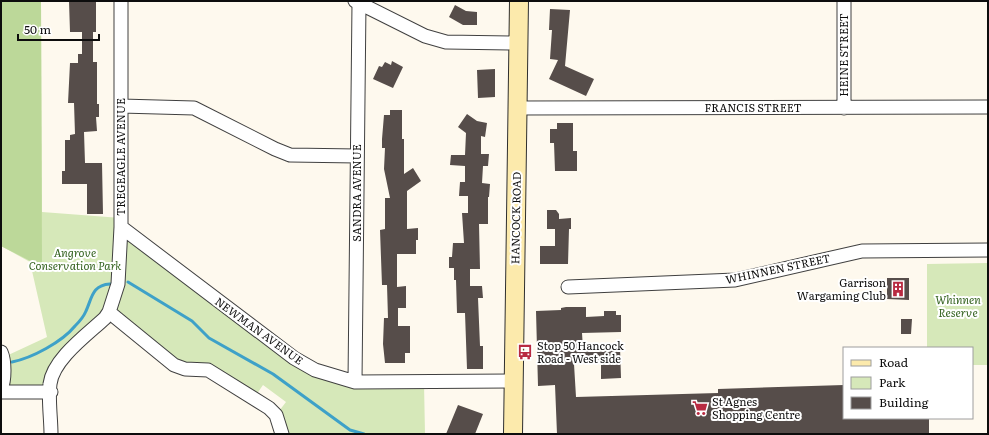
<svg xmlns="http://www.w3.org/2000/svg" width="989" height="435" font-family="Literata,serif">
  <style>
    .green { fill: #d6e8b9 }
    .forest { fill: #bcd899 }
    .lines { fill: none; stroke-linecap: round; stroke-linejoin: round }
    .stream { stroke: #3ea1c8; stroke-width: 3 }
    .building { fill: #564d4a }
    .street-casing { stroke: #404040; stroke-width: 15 }
    .secondary-casing { stroke: #2f2f2f; stroke-width: 20 }
    .street { stroke: #fff; stroke-width: 13 }
    .secondary { stroke: #fceaac; stroke-width: 18 }
    .labels { text-anchor: middle; stroke-width: 4; stroke-linejoin: round; paint-order: stroke }
    .street-label { font-size: 11px; fill: #0d0d0d; stroke: #fff }
    .park-label { font-size: 11px; font-style: italic; fill: #356320; stroke: #fff }
    .poi-label { font-size: 11px; fill: #0d0d0d; stroke: #fff; text-anchor: start }
  </style>
  <rect width="100%" height="100%" fill="#fef9ee"/>
  <!-- green -->
  <path class="green" d="M 1,1 L 41,1 L 42,212 L 121,218 L 121,227 L 315,370 L 424,383 L 425,434 L 282,434 L 276,415 L 286,402 L 263,385 L 254,398 L 217,374 L 185,369 L 109,312 L 68,352 L 51,392 L 1,392 L 4,357 L 47,337 L 30,262 L 1,246 Z
    M 988,263 L 988,365 L 972,365 L 972,348 L 927,348 L 927,264 Z"/>
  <!-- forest -->
  <path class="forest" d="M 1,1 L 41,1 L 42,267 L 1,246 Z"/>
  <g class="lines">
    <!-- stream -->
    <path class="stream" d="M 128,282 L 192,321 L 209,338 L 273,374 L 350,430 L 364,434
      M 12,362 C 32,358 62,342 75,326 C 79,322 84,316 86,311 C 92,298 92,285 110,284"/>
  </g>
  <!-- building -->
  <path class="building" d="M 69,1 L 96,1 L 96,32 L 93,32 L 93,62 L 97,62 L 97,104 L 99,104 L 99,117 L 96,117 L 97,131 L 84,132 L 85,163 L 102,163 L 103,214 L 87,214 L 87,184 L 62,184 L 62,171 L 65,171 L 65,140 L 70,140 L 70,135 L 75,134 L 74,103 L 68,103 L 70,63 L 78,63 L 78,54 L 82,54 L 82,32 L 70,32 Z
    M 455,5 L 466,11 L 477,12 L 477,25 L 463,25 L 449,17 Z
    M 550,9 L 570,10 L 565,66 L 594,79 L 586,96 L 549,79 L 558,60 L 550,59 L 552,30 L 549,30 Z
    M 392,61 L 403,67 L 393,88 L 373,79 L 379,66 L 382,67 L 385,62 L 391,65 Z
    M 495,69 L 495,97 L 478,98 L 477,70 Z
    M 390,110 L 402,110 L 402,139 L 404,139 L 404,174 L 413,168 L 421,181 L 407,191 L 407,229 L 418,228 L 418,240 L 416,240 L 416,254 L 397,254 L 397,287 L 406,286 L 406,308 L 398,308 L 398,326 L 410,326 L 410,353 L 405,353 L 405,363 L 385,363 L 383,344 L 384,318 L 388,318 L 387,285 L 382,285 L 380,230 L 385,229 L 385,198 L 390,198 L 384,169 L 385,148 L 382,148 L 382,139 L 384,115 L 390,115 Z
    M 467,114 L 477,121 L 487,123 L 485,137 L 481,136 L 481,154 L 489,154 L 488,166 L 483,166 L 482,183 L 490,184 L 489,197 L 488,197 L 488,224 L 479,224 L 480,269 L 470,269 L 470,286 L 482,286 L 483,298 L 478,298 L 480,346 L 483,346 L 483,369 L 467,369 L 465,313 L 457,313 L 456,280 L 454,280 L 454,268 L 449,268 L 449,257 L 452,257 L 453,243 L 464,243 L 462,213 L 468,213 L 468,196 L 459,196 L 460,182 L 465,182 L 465,166 L 450,165 L 451,155 L 465,155 L 466,133 L 458,127 Z
    M 557,123 L 573,123 L 573,151 L 577,151 L 577,171 L 555,171 L 554,143 L 550,143 L 550,129 L 557,129 Z
    M 547,210 L 556,210 L 559,214 L 559,219 L 571,218 L 571,229 L 569,229 L 568,264 L 540,264 L 540,246 L 555,246 L 555,229 L 547,229 Z
    M 887,278 L 909,278 L 909,300 L 887,299 Z
    M 566,307 L 586,307 L 586,317 L 604,316 L 604,311 L 616,311 L 616,315 L 621,315 L 621,332 L 582,333 L 583,349 L 620,347 L 621,378 L 601,379 L 601,362 L 574,364 L 576,397 L 718,393 L 718,389 L 844,385 L 844,418 L 929,418 L 929,434 L 557,434 L 555,385 L 538,386 L 536,311 L 561,310 L 561,308 Z
    M 901,319 L 912,319 L 911,334 L 901,334 Z
    M 458,405 L 483,414 L 475,434 L 446,434 Z"/>
  <g class="lines">
    <defs>
      <path id="street" d="M 355,1 L 425,36 L 446,42 L 519,43
        M 844,1 L 844,108
        M 121,106 L 194,108 L 275,149 L 290,155 L 357,156
        M 518,108 L 988,107
        M 121,227 L 294,358 L 315,370 L 355,382 L 514,381
        M 568,287 L 735,280 L 862,251 L 988,250
        M 109,312 L 118,284 L 121,227 L 121,1
        M 1,352 C 5,361 5,380 1,389
        M 355,382 L 359,3
        M 1,392 L 51,392
        M 51,434 C 51,419 48,398 50,384 C 53,359 88,334 105,318 L 109,312 L 174,365 L 185,369 L 208,370 L 269,408 L 276,415 L 282,434"/>
      <path id="secondary" d="M 513,434 L 519,1"/>
    </defs>
    <!-- street casing -->
    <use href="#street" class="street-casing"/>
    <!-- secondary casing -->
    <use href="#secondary" class="secondary-casing"/>
    <!-- street -->
    <use href="#street" class="street"/>
    <!-- secondary -->
    <use href="#secondary" class="secondary"/>
  </g>
  <!-- icons -->
  <defs>
    <symbol id="building-bare" viewBox="-9 -9 18 18"><path d="M-4-6H4V6H1V3H-1V6H-4ZM-2.5-4.3h1.7v1.8h-1.7ZM.8-4.3h1.7v1.8H.8ZM-2.5-1h1.7V.8h-1.7ZM.8-1h1.7V.8H.8Z" fill="#b82a41" stroke="#fff" stroke-width="2.5" paint-order="stroke"/></symbol>
    <symbol id="bus-bare" viewBox="-9 -9 18 18"><path d="M-5-6H5V4H4V6H2V4H-2V6H-4V4H-5ZM-3.5-4V0h7V-4ZM-3.5 1.2v1.5H-2V1.2ZM2 1.2v1.5H3.5V1.2Z" fill="#b82a41" stroke="#fff" stroke-width="2.5" paint-order="stroke"/></symbol>
    <symbol id="supermarket-bare" viewBox="-9 -9 18 18"><path d="M-6-5.5h2.5l.6 2H6L4.5 2H-2.5L-4.4-4H-6ZM-1.5 3.2a1.3 1.3 0 1 0 .1 0ZM3 3.2a1.3 1.3 0 1 0 .1 0Z" fill="#b82a41" stroke="#fff" stroke-width="2.5" paint-order="stroke"/></symbol>
  </defs>
  <g fill-rule="evenodd">
    <use href="#building-bare" x="887" y="278" width="22" height="22"/>
    <use href="#bus-bare" x="514" y="341" width="22" height="22"/>
    <use href="#supermarket-bare" x="689" y="397" width="22" height="22"/>
  </g>
  <g class="labels">
    <!-- street labels -->
    <g class="street-label">
      <text transform="translate(844 55) rotate(-90)" y="4">HEINE STREET</text>
      <text x="753" y="112">FRANCIS STREET</text>
      <text transform="translate(121 157) rotate(-90)" y="4">TREGEAGLE AVENUE</text>
      <text transform="translate(357 193) rotate(-90)" y="4">SANDRA AVENUE</text>
      <text transform="translate(516 218) rotate(-89)" y="4">HANCOCK ROAD</text>
      <text transform="translate(778 269) rotate(-12)" y="4">WHINNEN STREET</text>
      <text transform="translate(259 331) rotate(36)" y="4">NEWMAN AVENUE</text>
    </g>
    <!-- park labels -->
    <g class="park-label">
      <text x="75" y="257">Angrove<tspan x="75" dy="13">Conservation Park</tspan></text>
      <text x="958" y="304">Whinnen<tspan x="958" dy="13">Reserve</tspan></text>
    </g>
    <!-- poi labels -->
    <g class="poi-label">
      <text x="886" y="287" text-anchor="end">Garrison<tspan x="886" dy="13">Wargaming Club</tspan></text>
      <text x="537" y="350">Stop 50 Hancock<tspan x="537" dy="13">Road - West side</tspan></text>
      <text x="712" y="406">St Agnes<tspan x="712" dy="13">Shopping Centre</tspan></text>
    </g>
  </g>
  <!-- border -->
  <rect width="989" height="435" fill="none" stroke="#0d0d0d" stroke-width="4"/>
  <!-- legend -->
  <rect x="843" y="347" width="130" height="72" fill="#ffffff" stroke="#9e9e9e"/>
  <rect x="851" y="360" width="20" height="6" fill="#fceaac" stroke="#9e9e9e"/>
  <text x="879" y="367" font-size="12" fill="#0d0d0d">Road</text>
  <rect x="851" y="377" width="20" height="12" fill="#d6e8b9" stroke="#9e9e9e"/>
  <text x="879" y="387" font-size="12" fill="#0d0d0d">Park</text>
  <rect x="851" y="397" width="20" height="12" fill="#564d4a" stroke="#9e9e9e"/>
  <text x="879" y="407" font-size="12" fill="#0d0d0d">Building</text>
  <!-- scale -->
  <path d="M18 34v6h81v-6" fill="none" stroke="#0d0d0d" stroke-width="2"/>
  <text x="24" y="34" font-size="12" fill="#0d0d0d" stroke="#ffffff" stroke-width="3" paint-order="stroke">50 m</text>
</svg>
